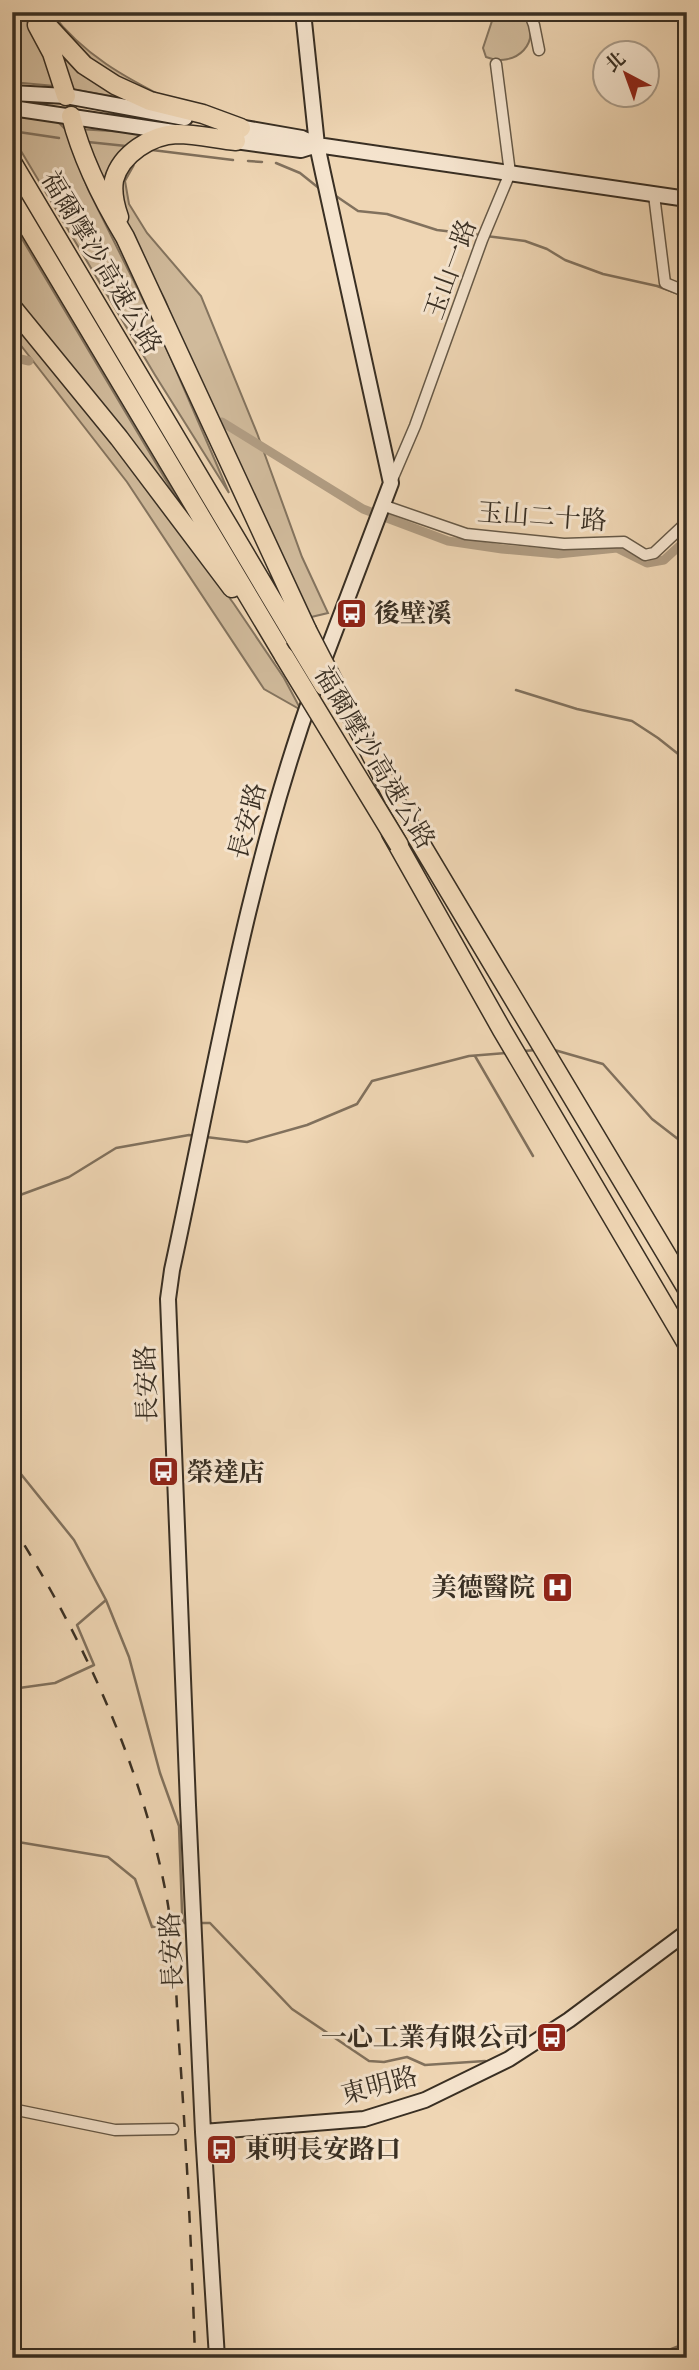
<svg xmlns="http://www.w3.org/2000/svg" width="699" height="2370" font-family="'IM FELL DW Pica','Noto Serif TC',serif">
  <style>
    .green { fill: #d0ba9b; stroke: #84745f; stroke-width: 2 }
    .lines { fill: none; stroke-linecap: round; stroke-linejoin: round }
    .stream { stroke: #81715d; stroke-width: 2.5 }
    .canal { stroke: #b19d83; stroke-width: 9 }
    .street-casing { stroke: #665947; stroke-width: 13 }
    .secondary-casing { stroke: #392f23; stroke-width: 18 }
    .highway-casing { stroke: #392f23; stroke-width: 21 }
    .street { stroke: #f5e4ce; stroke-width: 10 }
    .secondary { stroke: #f5e4ce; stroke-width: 14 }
    .highway { stroke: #efd6b4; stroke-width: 18 }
    .rail { stroke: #392f23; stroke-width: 2.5; stroke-dasharray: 12 12; stroke-linecap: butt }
    .highway-bridge-casing { stroke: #392f23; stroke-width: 21; stroke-linecap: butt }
    .highway-bridge { stroke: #efd6b4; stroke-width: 18 }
    .labels { text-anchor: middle; stroke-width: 6; stroke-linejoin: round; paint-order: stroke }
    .street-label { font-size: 26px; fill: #392f23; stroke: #f5e4ce }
    .poi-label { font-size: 26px; font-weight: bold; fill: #392f23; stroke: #f5e4ce; text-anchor: start }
  </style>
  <rect width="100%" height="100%" fill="#efd6b4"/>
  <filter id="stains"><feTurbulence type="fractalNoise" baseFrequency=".00286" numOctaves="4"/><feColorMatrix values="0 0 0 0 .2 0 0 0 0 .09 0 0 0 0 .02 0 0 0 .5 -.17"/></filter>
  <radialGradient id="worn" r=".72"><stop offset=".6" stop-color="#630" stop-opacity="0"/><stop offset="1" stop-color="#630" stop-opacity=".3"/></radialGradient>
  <!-- green -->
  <path class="green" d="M 12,12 L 22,12 L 50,63 L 55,86 L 12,82 Z
    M 43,12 L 51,12 C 83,55 126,78 172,101 L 124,85 L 93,66 Z
    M 495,12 L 523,12 C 545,42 515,69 486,57 L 483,48 Z
    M 55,41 L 133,100 L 72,89 Z
    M 12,116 L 57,121 L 65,129 L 88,189 L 163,340 L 229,493 L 155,375 L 12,136 Z
    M 77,129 L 160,134 L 134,146 L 106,198 Z
    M 134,165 L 125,181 L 129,204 L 147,233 L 201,296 L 257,433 L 302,557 L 328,613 L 307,618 L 179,336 C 174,324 170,312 165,300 C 150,269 92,193 134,165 Z
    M 12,222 L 179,502 L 185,514 L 127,435 L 12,297 Z
    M 12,321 L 141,478 L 234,604 L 284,678 L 301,710 L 264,689 L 127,482 L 12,334 Z"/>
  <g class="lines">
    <!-- stream -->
    <path class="stream" d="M 12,131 L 59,138
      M 88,142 L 126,146
      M 152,150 L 233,160
      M 248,161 L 262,162
      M 276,163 L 300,173 L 320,189
      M 333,194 L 358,211 L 387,214 L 437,230 L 479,235
      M 486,236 L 525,241 L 547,249 L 565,260 L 603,274 L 657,286 L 679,294 L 687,301
      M 516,690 L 577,709 L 632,721 L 658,738 L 687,761
      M 551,1049 L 603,1064 L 652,1119 L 687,1146
      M 523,1051 L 537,1050
      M 475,1056 L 533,1156
      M 206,1137 L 247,1142 L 307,1125 L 357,1104 L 372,1081 L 469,1056 L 506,1053
      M 12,1198 L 69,1177 L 116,1148 L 189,1135 L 196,1136
      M 12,1463 L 74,1540 L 106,1600 L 129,1657 L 160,1773 L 179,1826 L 182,1911 L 183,1923 L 187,1923
      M 12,1689 L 55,1683 L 94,1665 L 77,1625 L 106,1600
      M 12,1841 L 108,1857 L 135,1879 L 152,1927 L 183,1923
      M 197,1923 L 210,1923 L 292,2009 L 369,2061 L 384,2062 L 407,2057 L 425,2065 L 485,2061
      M 648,2358 L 687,2343"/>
    <!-- canal -->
    <path class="canal" d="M 12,357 L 29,361
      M 222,422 L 363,509 L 448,541 L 502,549 L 558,554 L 617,548 L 647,563 L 664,560 L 687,539"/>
    <defs>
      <path id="street" d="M 529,12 L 534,25 L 539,50
        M 654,195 L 665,283 L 687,292
        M 391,482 L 415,426 L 482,240 L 510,173 L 496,64
        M 382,505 L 466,534 L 564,544 L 624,542 L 645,555 L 654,553 L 687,522
        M 12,2109 L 115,2130 L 173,2129"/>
      <path id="secondary" d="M 303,12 L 317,145 L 323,173 L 391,483 L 322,665
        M 12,93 L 66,96 L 185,118
        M 12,108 L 174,132
        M 233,126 L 302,138 L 317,145 L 687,199
        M 228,140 L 301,150 L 317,145
        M 203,2132 L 364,2119 L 425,2100 L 509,2059 L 569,2020 L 687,1932
        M 217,2358 L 203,2132 L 188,1805 L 168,1299 L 172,1270 C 214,1076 246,878 313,691"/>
      <path id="highway" d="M 35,12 L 84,65 L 115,85 L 150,101 L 203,114 L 241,128
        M 37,25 L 52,53 L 66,96
        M 71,116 C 82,159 102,199 125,237 L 307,630
        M 12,162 L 295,638
        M 12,200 L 284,656
        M 119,217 C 115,206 112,192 114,180 C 121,154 151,135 177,134 C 196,134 217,139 236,141
        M 12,307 L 119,438 L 232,588
        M 394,799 L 687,1289
        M 391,833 L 502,1030 L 687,1344"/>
    </defs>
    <!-- street casing -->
    <use href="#street" class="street-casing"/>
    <!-- secondary casing -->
    <use href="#secondary" class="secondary-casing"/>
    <!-- highway casing -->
    <use href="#highway" class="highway-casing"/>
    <!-- street -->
    <use href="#street" class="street"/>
    <!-- secondary -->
    <use href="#secondary" class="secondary"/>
    <!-- highway -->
    <use href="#highway" class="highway"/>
    <!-- rail -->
    <path class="rail" d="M 12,1525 C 84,1640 142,1765 167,1899 C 176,1951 176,2005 180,2057 C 187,2157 192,2257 195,2358"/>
    <defs>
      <path id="highway-bridge" d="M 307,630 L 394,799
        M 295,638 L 324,686
        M 284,656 L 399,845"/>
    </defs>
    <!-- highway-bridge casing -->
    <use href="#highway-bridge" class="highway-bridge-casing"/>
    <!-- highway-bridge -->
    <use href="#highway-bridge" class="highway-bridge"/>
  </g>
  <!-- icons -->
  <defs>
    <symbol id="bus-square" viewBox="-11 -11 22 22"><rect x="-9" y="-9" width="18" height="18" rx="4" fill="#8f2418" stroke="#f5e4ce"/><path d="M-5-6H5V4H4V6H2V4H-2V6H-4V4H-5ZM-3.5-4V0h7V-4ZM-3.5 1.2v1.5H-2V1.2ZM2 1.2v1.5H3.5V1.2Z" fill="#fff"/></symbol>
    <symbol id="hospital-square" viewBox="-11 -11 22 22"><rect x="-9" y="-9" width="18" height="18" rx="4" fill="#8f2418" stroke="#f5e4ce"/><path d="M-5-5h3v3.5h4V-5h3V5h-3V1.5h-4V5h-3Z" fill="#fff"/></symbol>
  </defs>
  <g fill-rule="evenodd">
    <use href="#bus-square" x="334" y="596" width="35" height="35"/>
    <use href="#bus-square" x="146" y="1454" width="35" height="35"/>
    <use href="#hospital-square" x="540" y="1570" width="35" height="35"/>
    <use href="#bus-square" x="534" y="2020" width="35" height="35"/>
    <use href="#bus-square" x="204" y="2132" width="35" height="35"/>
  </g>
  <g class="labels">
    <!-- street labels -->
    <g class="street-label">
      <text transform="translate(102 262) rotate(59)" y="9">福爾摩沙高速公路</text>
      <text transform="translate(450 269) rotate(-70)" y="9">玉山一路</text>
      <text transform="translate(542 516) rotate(4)" y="9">玉山二十路</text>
      <text transform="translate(375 757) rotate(59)" y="9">福爾摩沙高速公路</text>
      <text transform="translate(247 821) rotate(-75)" y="9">長安路</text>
      <text transform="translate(146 1384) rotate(-92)" y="9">長安路</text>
      <text transform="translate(171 1951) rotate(-93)" y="9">長安路</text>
      <text transform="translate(379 2085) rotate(-15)" y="9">東明路</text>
    </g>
    <!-- poi labels -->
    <g class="poi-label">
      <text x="374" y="622">後壁溪</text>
      <text x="187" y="1481">榮達店</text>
      <text x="535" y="1596" text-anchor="end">美德醫院</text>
      <text x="529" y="2046" text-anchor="end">一心工業有限公司</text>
      <text x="245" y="2158">東明長安路口</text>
    </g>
  </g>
  <!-- margin -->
  <rect width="699" height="2370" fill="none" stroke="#efd6b4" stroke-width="42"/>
  <rect x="14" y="14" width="671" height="2342" fill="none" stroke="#392f23" stroke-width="3.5"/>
  <rect x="21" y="21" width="657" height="2328" fill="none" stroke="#392f23" stroke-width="2"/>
  <!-- north arrow -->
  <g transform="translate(626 74) rotate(319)"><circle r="33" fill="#f5e4ce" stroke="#aa9c8a" stroke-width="2"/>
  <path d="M0-5L12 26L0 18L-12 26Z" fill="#8f2418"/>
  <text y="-10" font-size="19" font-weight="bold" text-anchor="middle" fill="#392f23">北</text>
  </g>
  <rect width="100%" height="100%" filter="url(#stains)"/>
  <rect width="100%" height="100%" fill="url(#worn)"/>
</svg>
